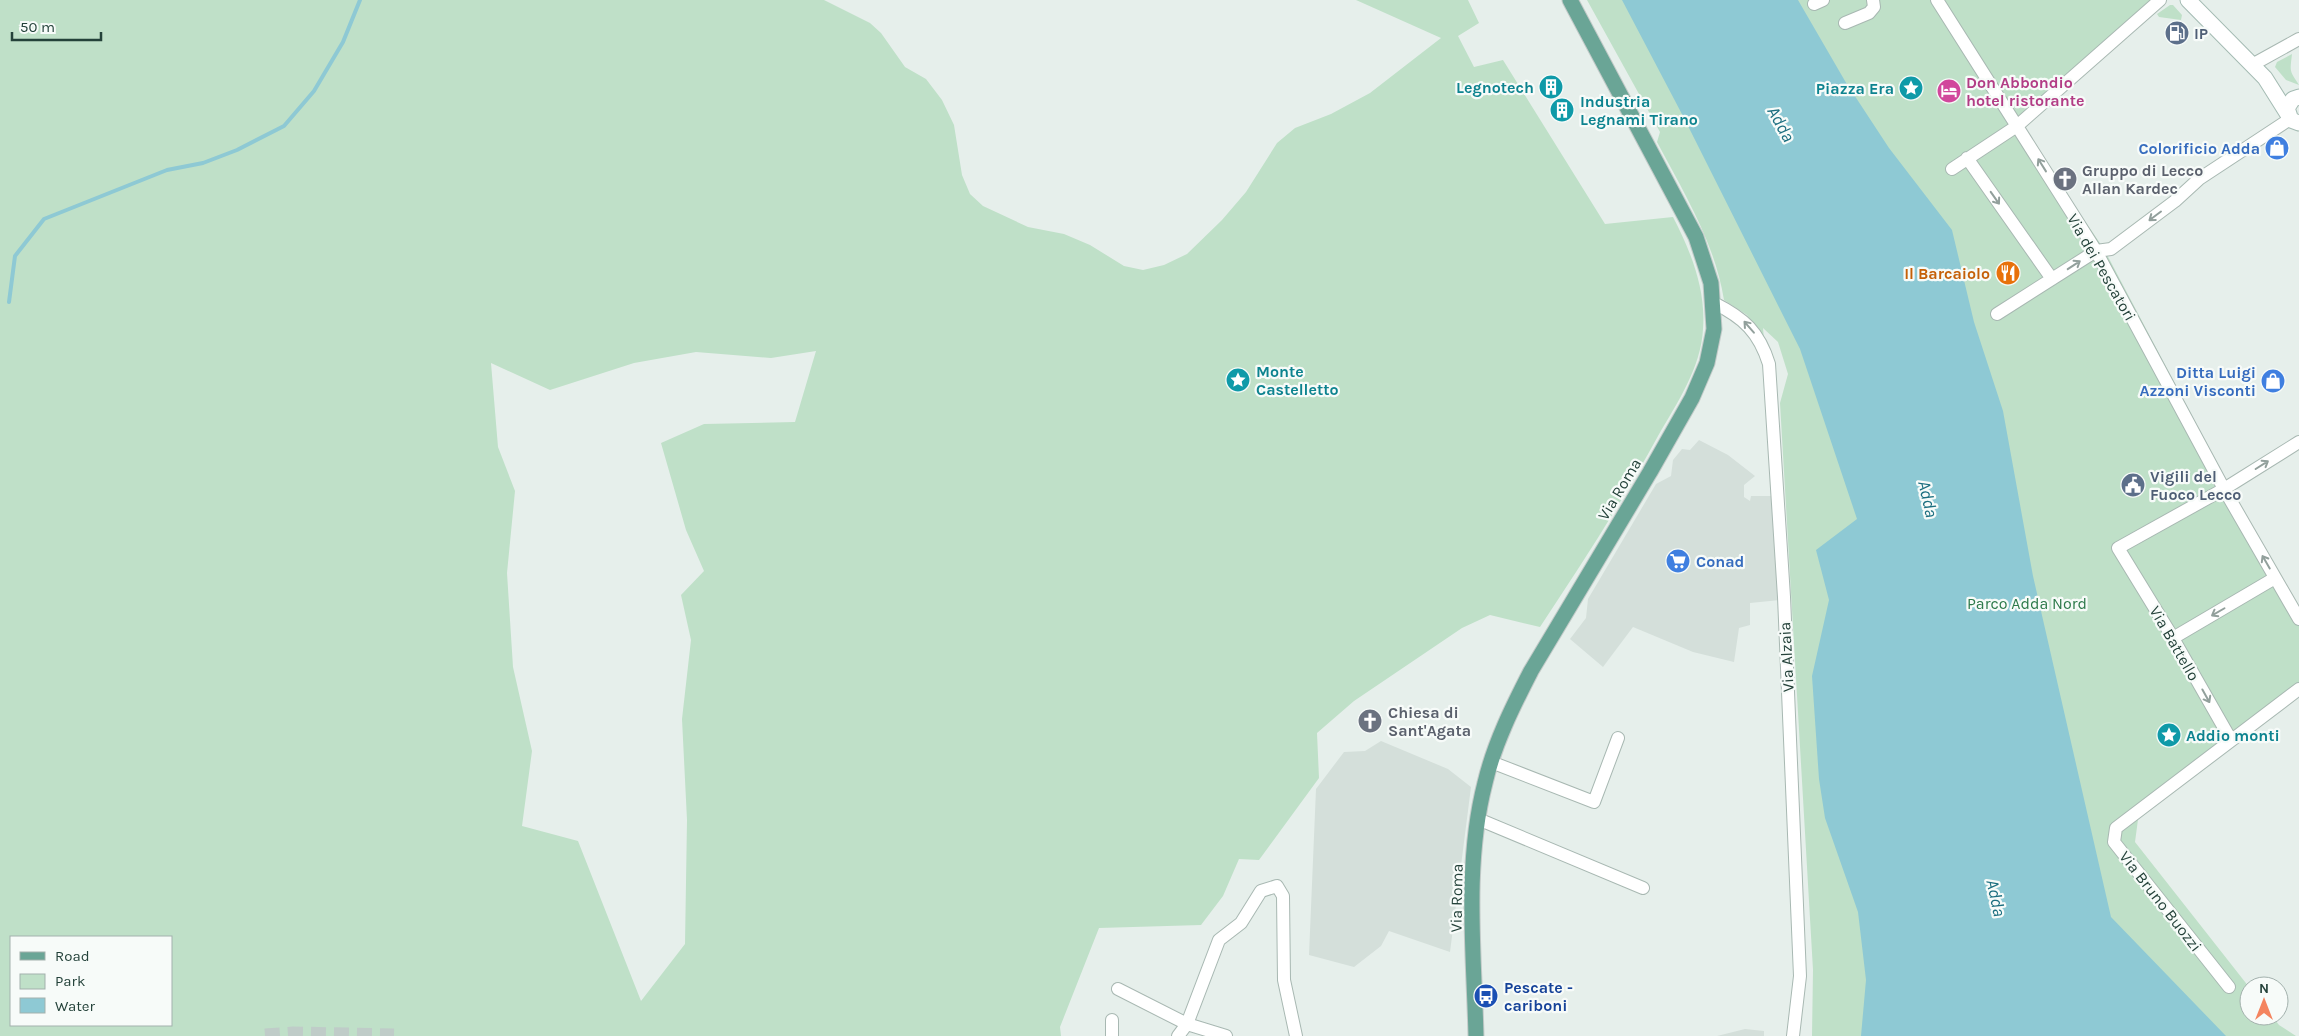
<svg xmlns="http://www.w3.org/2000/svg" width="2299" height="1036" font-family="Karla,sans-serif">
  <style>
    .built { fill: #d4dfda }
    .green { fill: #bfe0c8; fill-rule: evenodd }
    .water { fill: #8ec9d4 }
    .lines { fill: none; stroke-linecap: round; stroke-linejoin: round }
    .stream { stroke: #8ec9d4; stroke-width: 4 }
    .highway-tunnel { stroke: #bfccc8; stroke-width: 15; stroke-dasharray: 15 8; stroke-linecap: butt }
    .street-casing { stroke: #a8b8b2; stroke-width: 14 }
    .secondary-casing { stroke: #a4bbb3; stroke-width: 17 }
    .primary-casing { stroke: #c2cac8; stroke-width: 17 }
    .street { stroke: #fff; stroke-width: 12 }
    .secondary { stroke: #fff; stroke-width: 15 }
    .primary { stroke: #6aa596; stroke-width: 15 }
    .oneway { stroke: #92a09c }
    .labels { text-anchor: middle; stroke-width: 4.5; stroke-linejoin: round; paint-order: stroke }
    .service-label { font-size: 16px; font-weight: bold; fill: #4e5e75; stroke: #f7fbf9; text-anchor: start }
    .hotel-label { font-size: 16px; font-weight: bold; fill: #b23c85; stroke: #f7fbf9; text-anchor: start }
    .culture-label { font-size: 16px; font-weight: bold; fill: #0d838f; stroke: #f7fbf9; text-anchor: start }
    .shop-label { font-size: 16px; font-weight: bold; fill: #366cbe; stroke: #f7fbf9; text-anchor: end }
    .worship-label { font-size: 16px; font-weight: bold; fill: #5b616d; stroke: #f7fbf9; text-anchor: start }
    .street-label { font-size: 16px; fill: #24423a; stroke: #f7fbf9 }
    .food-label { font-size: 16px; font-weight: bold; fill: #c56008; stroke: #f7fbf9; text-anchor: end }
    .park-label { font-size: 16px; fill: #2d7a4b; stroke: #f7fbf9 }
    .transit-label { font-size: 16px; font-weight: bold; fill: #164399; stroke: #f7fbf9; text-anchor: start }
    .water-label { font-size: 18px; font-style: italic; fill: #1c6f80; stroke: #f7fbf9 }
  </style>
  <rect width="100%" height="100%" fill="#e6efeb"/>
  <!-- built -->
  <path class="built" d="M 1699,440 L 1728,455 L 1755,476 L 1744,485 L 1744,497 L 1750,501 L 1751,496 L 1771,496 L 1781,600 L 1750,603 L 1750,625 L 1739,628 L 1734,662 L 1693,652 L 1633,627 L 1603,667 L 1570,639 L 1586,618 L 1588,599 L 1656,484 L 1671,476 L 1673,460 L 1682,449 L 1690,450 Z
    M 1381,741 L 1448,769 L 1471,787 L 1450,952 L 1389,931 L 1381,946 L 1354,967 L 1309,955 L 1316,789 L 1344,752 L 1365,751 Z
    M 1745,1029 L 1764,1031 L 1764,1036 L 1717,1036 Z"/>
  <!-- green -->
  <path class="green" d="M 0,0 L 824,0 L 870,23 L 881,33 L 905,67 L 926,79 L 942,100 L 954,125 L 962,175 L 970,194 L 983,206 L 1028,227 L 1064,234 L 1090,245 L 1124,266 L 1143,270 L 1164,265 L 1187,254 L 1222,220 L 1246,192 L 1277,143 L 1295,128 L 1331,114 L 1370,93 L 1441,38 L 1356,0 L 1468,0 L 1479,23 L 1458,36 L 1474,67 L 1503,60 L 1605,224 L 1673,217 C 1691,252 1706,289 1703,329 C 1701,368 1677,403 1658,436 C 1622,502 1581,565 1540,627 L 1490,615 L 1462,628 L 1354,701 L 1317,733 L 1319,778 L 1259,860 L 1239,859 L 1223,896 L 1201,925 L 1099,928 L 1060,1027 L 1061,1036 L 0,1036 ZM 816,351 L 795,422 L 704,424 L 661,443 L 686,530 L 704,571 L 681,595 L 691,640 L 682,719 L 687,820 L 685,944 L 641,1001 L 578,841 L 522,826 L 532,751 L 513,667 L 507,573 L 515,491 L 498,447 L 491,363 L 550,390 L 634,363 L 696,352 L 771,358 ZM 11,937 L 171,937 L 171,1025 L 11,1025 Z
    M 1587,0 L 2155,0 L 2020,126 L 2104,249 L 2299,619 L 2299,689 L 2139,812 L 2135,842 L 2249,987 L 2249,1016 L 2272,1016 L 2279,1025 L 2296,1036 L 1812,1036 L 1813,970 L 1780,403 L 1788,374 L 1778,342 L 1763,328 L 1764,339 L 1747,315 L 1724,300 C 1715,243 1684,193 1657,142 L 1660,132 Z
    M 2170,5 L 2173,5 L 2182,15 L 2181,20 L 2159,17 L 2157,14 Z
    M 2292,54 C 2290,72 2289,70 2299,85 L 2286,80 L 2275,67 L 2277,62 Z"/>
  <!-- water -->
  <path class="water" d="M 1622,0 L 1798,0 L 1845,81 L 1889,148 L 1952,230 L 1974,322 L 2003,411 L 2033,576 L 2111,917 L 2226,1036 L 1861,1036 L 1866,980 L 1858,912 L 1825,818 L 1819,779 L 1812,676 L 1829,600 L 1816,550 L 1857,519 L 1800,349 L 1684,118 Z"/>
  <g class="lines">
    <!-- stream -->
    <path class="stream" d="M 9,302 L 15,256 L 44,219 L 167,170 L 203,163 L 237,150 L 284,126 L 314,91 L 343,42 L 360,0"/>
    <!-- highway-tunnel -->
    <path class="highway-tunnel" d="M 265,1036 L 293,1034 L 394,1036"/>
    <defs>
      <path id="street" d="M 1937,0 L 2096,251 L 2224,489 L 2299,619
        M 1814,4 L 1823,0
        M 1845,23 L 1869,13 L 1874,7 L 1873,0
        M 2252,65 L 2299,39
        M 1967,158 L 2052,279
        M 1952,169 L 2017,126 L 2160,0
        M 1714,303 C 1744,318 1759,332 1769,364 L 1784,597 L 1800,976 L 1793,1036
        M 1997,314 L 2096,251 L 2111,249 L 2175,201 L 2199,179 L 2287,121 L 2287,113
        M 2173,638 L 2275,578
        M 2231,740 L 2170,633 L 2118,548 L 2224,489 L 2299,442
        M 1491,762 L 1594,802 L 1618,738
        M 1478,819 L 1643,888
        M 2229,987 L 2114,842 L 2116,828 L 2299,689
        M 1118,989 L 1187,1024 L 1178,1036
        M 1112,1036 L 1112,1020
        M 1226,1036 L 1187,1024 L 1219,940 L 1241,923 L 1261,891 L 1277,886 L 1283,896 L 1284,980 L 1296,1036"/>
      <path id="secondary" d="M 2188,0 L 2265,78 L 2287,113
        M 2299,97 L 2293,99 L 2287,108 L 2291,120 L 2299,123"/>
      <path id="primary" d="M 1476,1036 C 1474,953 1464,864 1485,783 C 1494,744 1513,706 1531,671 L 1650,472 L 1692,398 L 1707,363 L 1714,329 L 1711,283 L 1696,237 L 1570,0"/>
    </defs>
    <!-- street casing -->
    <use href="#street" class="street-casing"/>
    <!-- secondary casing -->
    <use href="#secondary" class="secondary-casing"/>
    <!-- primary casing -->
    <use href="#primary" class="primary-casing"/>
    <!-- street -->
    <use href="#street" class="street"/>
    <!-- secondary -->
    <use href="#secondary" class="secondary"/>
    <!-- primary -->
    <use href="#primary" class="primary"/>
  </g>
  <!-- one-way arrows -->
  <defs><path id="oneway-shaft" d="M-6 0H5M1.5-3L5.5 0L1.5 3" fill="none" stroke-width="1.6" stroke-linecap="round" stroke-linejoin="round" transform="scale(1.25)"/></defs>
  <g class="oneway">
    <use href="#oneway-shaft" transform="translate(2042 165) rotate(-122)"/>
    <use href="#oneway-shaft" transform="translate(1995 198) rotate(55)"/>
    <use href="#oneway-shaft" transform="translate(2155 216) rotate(143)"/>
    <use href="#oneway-shaft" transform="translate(2074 265) rotate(-33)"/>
    <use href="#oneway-shaft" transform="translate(1749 327) rotate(-131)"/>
    <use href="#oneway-shaft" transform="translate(2262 465) rotate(-32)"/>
    <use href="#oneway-shaft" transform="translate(2266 562) rotate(-120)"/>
    <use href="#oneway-shaft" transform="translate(2218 612) rotate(150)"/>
    <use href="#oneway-shaft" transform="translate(2206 696) rotate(61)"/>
  </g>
  <!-- icons -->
  <defs>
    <symbol id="fuel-disc" viewBox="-11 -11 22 22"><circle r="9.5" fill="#5c6f8a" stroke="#f7fbf9"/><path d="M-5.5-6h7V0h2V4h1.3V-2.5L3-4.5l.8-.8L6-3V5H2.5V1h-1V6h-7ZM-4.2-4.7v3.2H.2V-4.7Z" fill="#fff"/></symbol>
    <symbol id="building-disc" viewBox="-11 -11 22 22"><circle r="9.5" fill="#0f9aa8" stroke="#f7fbf9"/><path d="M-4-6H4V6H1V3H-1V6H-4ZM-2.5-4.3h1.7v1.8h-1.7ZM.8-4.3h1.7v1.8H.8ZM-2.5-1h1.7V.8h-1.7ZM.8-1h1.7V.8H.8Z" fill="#fff"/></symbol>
    <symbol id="sight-disc" viewBox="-11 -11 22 22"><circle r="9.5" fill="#0f9aa8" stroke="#f7fbf9"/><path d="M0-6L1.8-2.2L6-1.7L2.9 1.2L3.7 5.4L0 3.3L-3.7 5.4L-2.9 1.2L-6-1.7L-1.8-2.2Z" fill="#fff"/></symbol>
    <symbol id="hotel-disc" viewBox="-11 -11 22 22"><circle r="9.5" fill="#d1479c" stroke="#f7fbf9"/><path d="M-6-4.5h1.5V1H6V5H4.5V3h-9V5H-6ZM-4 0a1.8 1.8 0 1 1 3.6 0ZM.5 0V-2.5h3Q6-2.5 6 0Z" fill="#fff"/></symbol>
    <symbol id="shop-disc" viewBox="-11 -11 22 22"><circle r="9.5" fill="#3f7fe0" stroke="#f7fbf9"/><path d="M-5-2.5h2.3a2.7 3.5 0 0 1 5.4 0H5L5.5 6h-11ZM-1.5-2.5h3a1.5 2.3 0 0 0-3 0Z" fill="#fff"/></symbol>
    <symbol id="church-disc" viewBox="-11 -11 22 22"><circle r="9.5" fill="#6b7280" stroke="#f7fbf9"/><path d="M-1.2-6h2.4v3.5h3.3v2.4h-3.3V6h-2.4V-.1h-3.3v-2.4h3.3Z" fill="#fff"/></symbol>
    <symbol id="restaurant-disc" viewBox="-11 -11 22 22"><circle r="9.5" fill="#e8710a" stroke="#f7fbf9"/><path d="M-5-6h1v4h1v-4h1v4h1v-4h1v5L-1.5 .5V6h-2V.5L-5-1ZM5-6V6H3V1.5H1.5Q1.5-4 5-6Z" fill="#fff"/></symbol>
    <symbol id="civic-disc" viewBox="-11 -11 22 22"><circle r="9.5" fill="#5c6f8a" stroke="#f7fbf9"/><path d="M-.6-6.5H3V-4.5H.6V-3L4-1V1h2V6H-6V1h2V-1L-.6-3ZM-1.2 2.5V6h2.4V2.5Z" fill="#fff"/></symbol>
    <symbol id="supermarket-disc" viewBox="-11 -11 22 22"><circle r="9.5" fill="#3f7fe0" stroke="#f7fbf9"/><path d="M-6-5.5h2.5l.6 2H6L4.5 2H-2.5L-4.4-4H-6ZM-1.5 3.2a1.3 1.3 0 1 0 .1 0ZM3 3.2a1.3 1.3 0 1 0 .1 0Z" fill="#fff"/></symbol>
    <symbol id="bus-disc" viewBox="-11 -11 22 22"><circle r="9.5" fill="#1a4fb4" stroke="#f7fbf9"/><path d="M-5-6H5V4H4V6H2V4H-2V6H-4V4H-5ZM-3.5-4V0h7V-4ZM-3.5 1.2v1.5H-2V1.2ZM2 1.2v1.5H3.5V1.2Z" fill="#fff"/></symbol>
  </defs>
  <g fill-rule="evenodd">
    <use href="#fuel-disc" x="2163" y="19" width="28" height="28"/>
    <use href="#building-disc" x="1537" y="73" width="28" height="28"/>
    <use href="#sight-disc" x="1897" y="74" width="28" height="28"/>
    <use href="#hotel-disc" x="1935" y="77" width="28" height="28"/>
    <use href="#building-disc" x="1548" y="96" width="28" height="28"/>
    <use href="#shop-disc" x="2263" y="134" width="28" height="28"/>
    <use href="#church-disc" x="2051" y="165" width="28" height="28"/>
    <use href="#restaurant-disc" x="1994" y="259" width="28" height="28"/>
    <use href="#sight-disc" x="1224" y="366" width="28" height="28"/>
    <use href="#shop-disc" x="2259" y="367" width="28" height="28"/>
    <use href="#civic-disc" x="2119" y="471" width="28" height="28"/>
    <use href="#supermarket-disc" x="1664" y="547" width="28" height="28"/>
    <use href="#church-disc" x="1356" y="707" width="28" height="28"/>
    <use href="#sight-disc" x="2155" y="721" width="28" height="28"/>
    <use href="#bus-disc" x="1472" y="982" width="28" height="28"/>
  </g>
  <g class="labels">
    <!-- service labels -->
    <g class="service-label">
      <text x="2194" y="39">IP</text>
      <text x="2150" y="482">Vigili del<tspan x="2150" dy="18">Fuoco Lecco</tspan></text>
    </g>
    <!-- hotel labels -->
    <g class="hotel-label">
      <text x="1966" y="88">Don Abbondio<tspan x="1966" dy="18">hotel ristorante</tspan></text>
    </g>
    <!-- culture labels -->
    <g class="culture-label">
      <text x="1534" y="93" text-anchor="end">Legnotech</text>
      <text x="1894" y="94" text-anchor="end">Piazza Era</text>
      <text x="1580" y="107">Industria<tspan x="1580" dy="18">Legnami Tirano</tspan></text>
      <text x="1256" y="377">Monte<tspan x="1256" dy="18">Castelletto</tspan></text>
      <text x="2186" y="741">Addio monti</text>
    </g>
    <!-- shop labels -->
    <g class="shop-label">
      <text x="2260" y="154">Colorificio Adda</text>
      <text x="2256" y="378">Ditta Luigi<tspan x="2256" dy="18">Azzoni Visconti</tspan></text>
      <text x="1696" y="567" text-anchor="start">Conad</text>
    </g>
    <!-- worship labels -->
    <g class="worship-label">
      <text x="2082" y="176">Gruppo di Lecco<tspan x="2082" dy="18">Allan Kardec</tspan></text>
      <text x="1388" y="718">Chiesa di<tspan x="1388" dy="18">Sant'Agata</tspan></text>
    </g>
    <!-- street labels -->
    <g class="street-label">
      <text transform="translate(2102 267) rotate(60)" y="6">Via dei Pescatori</text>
      <text transform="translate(1619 489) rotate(-59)" y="6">Via Roma</text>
      <text transform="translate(2175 643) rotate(60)" y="6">Via Battello</text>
      <text transform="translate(1786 657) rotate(-93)" y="6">Via Alzaia</text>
      <text transform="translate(1456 898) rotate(-89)" y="6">Via Roma</text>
      <text transform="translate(2161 901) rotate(52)" y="6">Via Bruno Buozzi</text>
    </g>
    <!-- food labels -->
    <g class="food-label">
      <text x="1990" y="279">Il Barcaiolo</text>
    </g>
    <!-- park labels -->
    <g class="park-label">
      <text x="2027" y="609">Parco Adda Nord</text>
    </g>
    <!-- transit labels -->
    <g class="transit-label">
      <text x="1504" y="993">Pescate -<tspan x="1504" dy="18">cariboni</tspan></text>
    </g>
    <!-- water labels -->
    <g class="water-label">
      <text transform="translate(1781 124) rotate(61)" y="6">Adda</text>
      <text transform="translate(1928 499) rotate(77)" y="6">Adda</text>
      <text transform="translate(1996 898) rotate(78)" y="6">Adda</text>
    </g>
  </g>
  <!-- legend -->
  <rect x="10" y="936" width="162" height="90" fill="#f7fbf9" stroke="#a3b1ad"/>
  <rect x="20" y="952" width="25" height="8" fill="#6aa596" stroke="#a3b1ad"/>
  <text x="55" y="961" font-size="15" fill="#24423a">Road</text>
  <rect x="20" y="974" width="25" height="15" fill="#bfe0c8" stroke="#a3b1ad"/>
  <text x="55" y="986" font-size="15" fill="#24423a">Park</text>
  <rect x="20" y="998" width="25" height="15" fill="#8ec9d4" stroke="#a3b1ad"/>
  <text x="55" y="1011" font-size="15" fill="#24423a">Water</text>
  <!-- north arrow -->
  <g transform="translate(2264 1001)"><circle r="24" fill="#f7fbf9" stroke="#a3b1ad"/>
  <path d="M0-4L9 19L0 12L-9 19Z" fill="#f4845f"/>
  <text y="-8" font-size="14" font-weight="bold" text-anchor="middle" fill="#24423a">N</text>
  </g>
  <!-- scale -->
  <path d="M12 32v8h89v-8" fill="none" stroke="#24423a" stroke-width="2.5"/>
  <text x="20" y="32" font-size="15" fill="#24423a" stroke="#f7fbf9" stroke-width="4" paint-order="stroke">50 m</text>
</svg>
